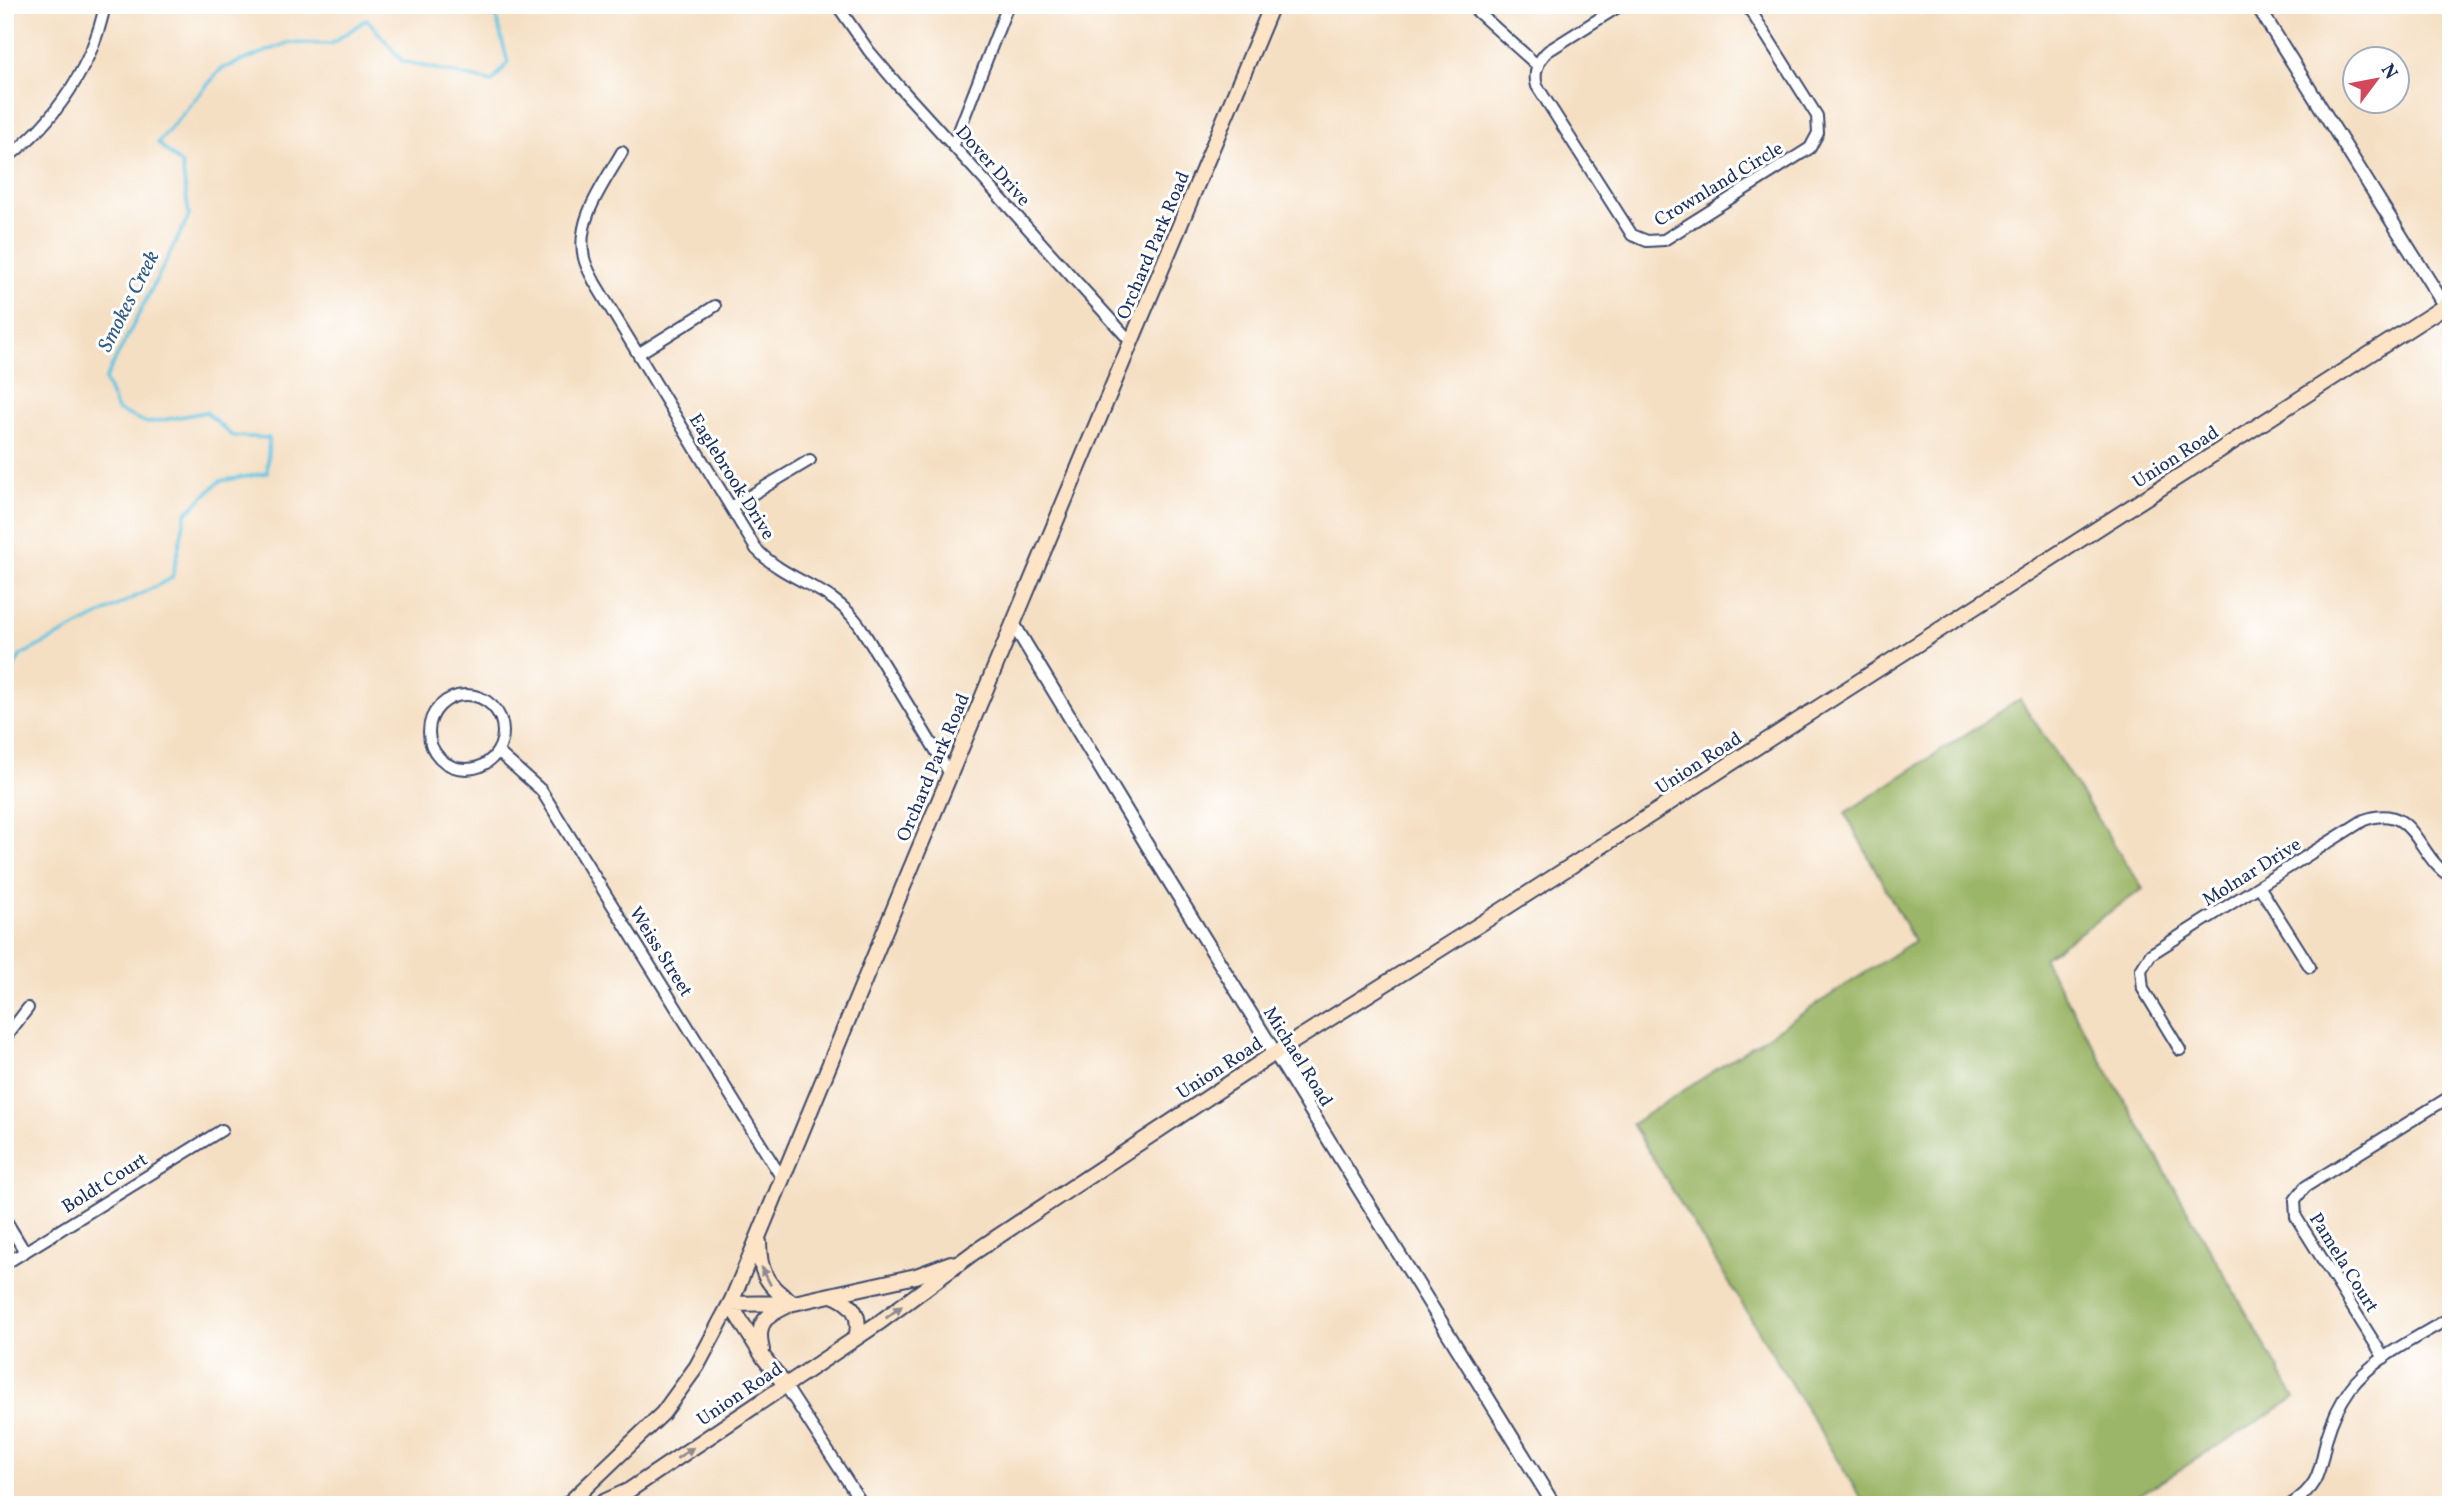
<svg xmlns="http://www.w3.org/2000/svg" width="2456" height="1510" font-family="Vollkorn,serif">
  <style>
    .forest { fill: #9bb668; stroke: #5b7263; stroke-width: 2 }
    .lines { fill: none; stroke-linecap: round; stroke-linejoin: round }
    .stream { stroke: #64c5e2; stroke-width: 3.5 }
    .minor-casing { stroke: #3c496d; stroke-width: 14 }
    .tertiary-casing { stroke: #3c496d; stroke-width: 16 }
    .secondary-casing { stroke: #3c496d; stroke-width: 18 }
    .minor { stroke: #fff; stroke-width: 10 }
    .tertiary { stroke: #fff; stroke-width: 12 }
    .secondary { stroke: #fee4c6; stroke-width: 14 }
    .oneway { fill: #8c8a92 }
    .labels { text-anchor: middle; stroke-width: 6; stroke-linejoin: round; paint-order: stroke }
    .street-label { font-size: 19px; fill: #1b2f5e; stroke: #fff }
    .water-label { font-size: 21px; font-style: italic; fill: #315c86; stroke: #fff }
  </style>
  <rect width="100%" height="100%" fill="#fff"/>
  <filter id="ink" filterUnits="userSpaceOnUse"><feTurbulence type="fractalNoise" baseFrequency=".0143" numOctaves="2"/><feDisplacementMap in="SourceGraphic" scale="14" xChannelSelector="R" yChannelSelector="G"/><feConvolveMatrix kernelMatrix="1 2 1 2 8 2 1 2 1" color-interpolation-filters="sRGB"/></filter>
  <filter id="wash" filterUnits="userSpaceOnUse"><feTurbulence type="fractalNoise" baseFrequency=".00686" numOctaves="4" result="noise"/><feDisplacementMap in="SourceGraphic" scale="28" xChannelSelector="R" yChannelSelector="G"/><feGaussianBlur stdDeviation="1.57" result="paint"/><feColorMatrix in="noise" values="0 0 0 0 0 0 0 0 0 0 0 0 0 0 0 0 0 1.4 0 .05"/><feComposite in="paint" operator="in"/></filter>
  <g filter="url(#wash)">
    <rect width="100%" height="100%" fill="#f5dfc3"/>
    <!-- forest -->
    <path class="forest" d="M 2020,699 L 2143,889 L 2043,958 L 2295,1398 L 2123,1505 L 1865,1505 L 1632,1124 L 1914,941 L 1845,813 Z"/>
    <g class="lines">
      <!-- stream -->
      <path class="stream" d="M 5,682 L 21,655 L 172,578 L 186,513 L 220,481 L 267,473 L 269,438 L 232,436 L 206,412 L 147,423 L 117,410 L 105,380 L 189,216 L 182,165 L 158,143 L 221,69 L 288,43 L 331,44 L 367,19 L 402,61 L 492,82 L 508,63 L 493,5"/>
    </g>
  </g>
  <g filter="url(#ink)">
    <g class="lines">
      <defs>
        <path id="minor" d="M 837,5 L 869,51 L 897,84 L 1132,343
          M 1470,5 L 1538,66
          M 1621,5 L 1548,51 C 1538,60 1533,73 1537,86 L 1632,235 L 1647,241 L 1664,240 L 1810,148 L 1818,133 L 1817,116 L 1747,5
          M 953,146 L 1008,5
          M 622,152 C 604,184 575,220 584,258 C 586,267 591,275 595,283 L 756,549 C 788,583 831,585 860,626 L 950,774
          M 5,159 C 55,123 93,65 105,5
          M 638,354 L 715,306
          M 731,507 L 810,460
          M429 732a37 37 0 1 1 74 0a37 37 0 1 1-74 0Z
          M 498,752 L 541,790 L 783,1180
          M 2259,886 L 2310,967
          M 5,1038 L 28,1008
          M 2180,1050 L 2143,989 L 2141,970 L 2151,954 L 2364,820 C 2416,801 2416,857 2451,877
          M 5,1219 L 25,1252
          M 5,1264 L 222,1130
          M 2384,1358 L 2296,1217 L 2295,1200 L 2305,1187 L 2451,1096
          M 785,1385 L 863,1505
          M 2290,1505 C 2321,1485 2319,1469 2327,1437 C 2332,1420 2340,1403 2350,1389 C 2372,1358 2419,1337 2451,1317"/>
        <path id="tertiary" d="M 2257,5 L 2451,316
          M 1014,625 L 1153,855 L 1554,1505"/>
        <path id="secondary" d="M 759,1242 C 759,1271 767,1287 792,1302
          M 832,1295 C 853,1303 862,1316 856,1338
          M 730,1304 L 794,1303 L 916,1276 L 951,1263
          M 730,1304 L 764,1358 L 785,1385
          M 762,1350 C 755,1322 766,1316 789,1305
          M 567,1505 L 663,1413 L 697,1366 L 732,1300 L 903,887 L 1272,5
          M 597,1505 L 628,1491 L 880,1322 L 973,1253 L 1275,1053 L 1485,921 L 2451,302"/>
      </defs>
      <!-- minor casing -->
      <use href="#minor" class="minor-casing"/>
      <!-- tertiary casing -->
      <use href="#tertiary" class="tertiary-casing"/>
      <!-- secondary casing -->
      <use href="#secondary" class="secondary-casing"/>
      <!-- minor -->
      <use href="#minor" class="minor"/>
      <!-- tertiary -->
      <use href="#tertiary" class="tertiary"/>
      <!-- secondary -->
      <use href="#secondary" class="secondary"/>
    </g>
    <!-- one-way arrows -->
    <defs><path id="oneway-solid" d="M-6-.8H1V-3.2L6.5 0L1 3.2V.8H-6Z" transform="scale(1.75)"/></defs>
    <g class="oneway">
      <use href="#oneway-solid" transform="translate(766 1276) rotate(-117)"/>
      <use href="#oneway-solid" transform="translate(894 1312) rotate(-37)"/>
      <use href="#oneway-solid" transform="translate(685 1453) rotate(-34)"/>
    </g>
  </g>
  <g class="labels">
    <!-- street labels -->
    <g class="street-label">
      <text transform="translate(994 165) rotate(48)" y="7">Dover Drive</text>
      <text transform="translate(1718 183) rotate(-31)" y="7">Crownland Circle</text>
      <text transform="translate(1152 245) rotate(-67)" y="7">Orchard Park Road</text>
      <text transform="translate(2175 456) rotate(-33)" y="7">Union Road</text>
      <text transform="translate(733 476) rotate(58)" y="7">Eaglebrook Drive</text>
      <text transform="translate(1698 762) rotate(-33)" y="7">Union Road</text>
      <text transform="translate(932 767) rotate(-67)" y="7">Orchard Park Road</text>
      <text transform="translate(2251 871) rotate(-32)" y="7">Molnar Drive</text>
      <text transform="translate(662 951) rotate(58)" y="7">Weiss Street</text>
      <text transform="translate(1299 1056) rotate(58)" y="7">Michael Road</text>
      <text transform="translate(1219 1067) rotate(-33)" y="7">Union Road</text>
      <text transform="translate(104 1182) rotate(-32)" y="7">Boldt Court</text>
      <text transform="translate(2345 1262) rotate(58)" y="7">Pamela Court</text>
      <text transform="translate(739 1393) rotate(-34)" y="7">Union Road</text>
    </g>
    <!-- water labels -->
    <g class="water-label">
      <text transform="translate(128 301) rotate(-63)" y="7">Smokes Creek</text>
    </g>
  </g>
  <!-- margin -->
  <rect width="2456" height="1510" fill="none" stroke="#fff" stroke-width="28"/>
  <!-- north arrow -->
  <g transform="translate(2376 80) rotate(58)"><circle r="33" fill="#ffffff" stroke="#a4acbf" stroke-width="2"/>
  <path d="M0-5L12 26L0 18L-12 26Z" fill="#d1495b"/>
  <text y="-10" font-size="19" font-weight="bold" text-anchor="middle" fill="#1b2f5e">N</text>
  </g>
</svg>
